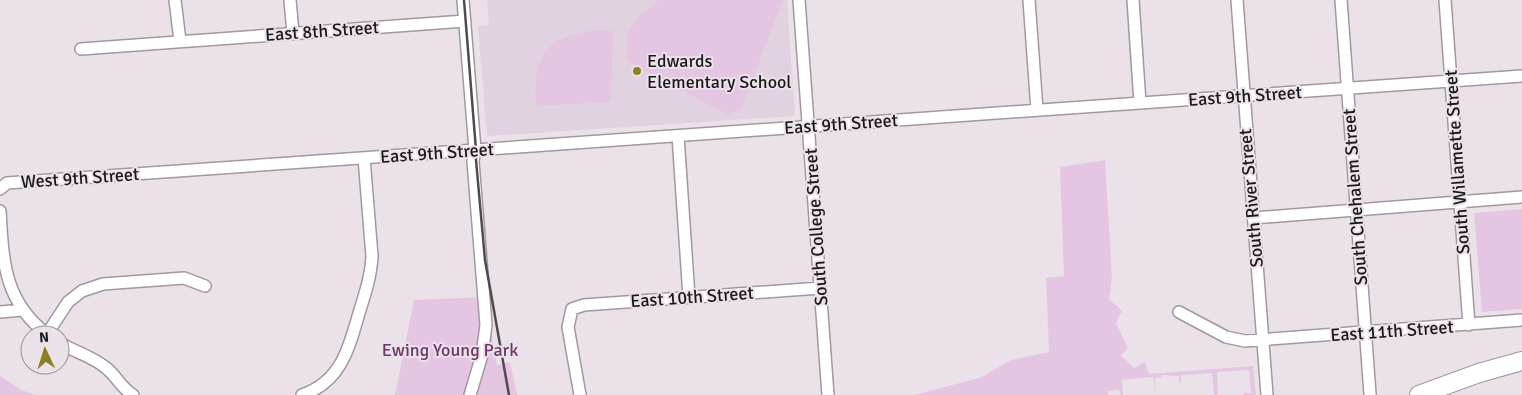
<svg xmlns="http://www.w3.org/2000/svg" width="1522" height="395" font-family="Signika,sans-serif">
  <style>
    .built { fill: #e1d2df }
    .green { fill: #e5c6e2 }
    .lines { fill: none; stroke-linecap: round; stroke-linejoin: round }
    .minor-casing { stroke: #a198a0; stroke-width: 14 }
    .highway-casing { stroke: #a198a0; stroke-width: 20 }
    .minor { stroke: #fff; stroke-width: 11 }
    .highway { stroke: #fff; stroke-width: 18 }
    .rail { stroke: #4f4a4e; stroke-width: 2.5 }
    .poi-dot { fill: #8e7f25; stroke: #eae1e9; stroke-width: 2 }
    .labels { text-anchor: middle; stroke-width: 4; stroke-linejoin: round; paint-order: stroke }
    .street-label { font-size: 18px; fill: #1b181b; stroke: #eae1e9 }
    .poi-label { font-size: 18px; fill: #1b181b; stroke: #eae1e9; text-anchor: start }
    .park-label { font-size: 18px; fill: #6b3869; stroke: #eae1e9 }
  </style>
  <rect width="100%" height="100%" fill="#eae1e9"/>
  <!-- built -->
  <path class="built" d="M 487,0 L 787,0 L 795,116 L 487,136 L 478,26 L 489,25 Z"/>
  <!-- green -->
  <path class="green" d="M 658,0 L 783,0 L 741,109 L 728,115 L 627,61 L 626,36 L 636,19 Z
    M 600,30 L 613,31 L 611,102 L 536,106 C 532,54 548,34 600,30 Z
    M 1105,160 L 1112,277 L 1109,299 L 1122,311 L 1116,323 L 1128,348 L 1121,355 L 1134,368 L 1145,362 L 1149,374 L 1253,366 L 1256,395 L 1244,395 L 1243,393 L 1251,393 L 1249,370 L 1217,372 L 1218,395 L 1214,395 L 1212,373 L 1181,375 L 1181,382 L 1179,382 L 1179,376 L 1162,375 L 1162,377 L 1155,378 L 1156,395 L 1153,377 L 1122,380 L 1123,395 L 1120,395 L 1119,390 L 1108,391 L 1108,395 L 915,395 L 982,377 L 1011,360 L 1049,352 L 1046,278 L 1064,276 L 1060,167 Z
    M 1522,209 L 1522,309 L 1482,312 L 1474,213 Z
    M 485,297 L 497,365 L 510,362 L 517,395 L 395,395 L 414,300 Z
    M 0,376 L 21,390 L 36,395 L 0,395 Z"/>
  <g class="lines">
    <defs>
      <path id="minor" d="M 175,0 L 180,41
        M 290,0 L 293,33
        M 463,0 L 475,150 L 473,161 L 486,325 L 482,355 L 470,395
        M 799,0 L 828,395
        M 1029,0 L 1037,110
        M 1133,0 L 1140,103
        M 1237,0 L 1267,395
        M 1341,0 L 1370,394
        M 1445,0 L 1469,325
        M 81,49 L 465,21
        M 678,136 L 689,297
        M 0,189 L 7,183 L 1522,76
        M 0,211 C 3,262 4,302 48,335
        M 1253,218 L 1522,197
        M 0,312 L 23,310
        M 1179,312 L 1226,337 L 1245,341 L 1522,320
        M 47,334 L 68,302 L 82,291 L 103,284 L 184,278 L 205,286
        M 60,343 C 75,352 91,356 105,367 C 116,375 121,388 133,395
        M 302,395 C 341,382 349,348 359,313 C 365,294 371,276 372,256 L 364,158
        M 580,395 L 568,327 L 572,309 L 584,305 L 820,288"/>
      <path id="highway" d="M 1419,395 L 1479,373 L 1522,361"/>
    </defs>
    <!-- minor casing -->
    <use href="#minor" class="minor-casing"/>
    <!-- highway casing -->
    <use href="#highway" class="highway-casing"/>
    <!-- minor -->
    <use href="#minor" class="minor"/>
    <!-- highway -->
    <use href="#highway" class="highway"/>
    <!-- rail -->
    <path class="rail" d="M 464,0 L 476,150 L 476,160 L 485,260 L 509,395"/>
  </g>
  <!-- markers -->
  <circle class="poi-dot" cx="637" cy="71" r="5"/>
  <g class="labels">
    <!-- street labels -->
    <g class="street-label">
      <text transform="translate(322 31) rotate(-4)" y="6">East 8th Street</text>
      <text transform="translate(1245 96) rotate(-4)" y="6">East 9th Street</text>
      <text transform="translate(841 124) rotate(-4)" y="6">East 9th Street</text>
      <text transform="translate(437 153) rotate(-4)" y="6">East 9th Street</text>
      <text transform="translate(1457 162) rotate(-94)" y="6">South Willamette Street</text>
      <text transform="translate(80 178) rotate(-4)" y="6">West 9th Street</text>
      <text transform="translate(1355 197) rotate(-94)" y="6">South Chehalem Street</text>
      <text transform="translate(1251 198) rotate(-95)" y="6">South River Street</text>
      <text transform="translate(816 227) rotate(-94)" y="6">South College Street</text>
      <text transform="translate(692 297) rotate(-4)" y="6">East 10th Street</text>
      <text transform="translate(1392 331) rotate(-4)" y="6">East 11th Street</text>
    </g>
    <!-- poi labels -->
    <g class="poi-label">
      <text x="647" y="67">Edwards<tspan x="647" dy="21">Elementary School</tspan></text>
    </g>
    <!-- park labels -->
    <g class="park-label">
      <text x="450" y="356">Ewing Young Park</text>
    </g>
  </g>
  <!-- north arrow -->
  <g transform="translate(45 350) rotate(356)"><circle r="24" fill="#eae1e9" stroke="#979197"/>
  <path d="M0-4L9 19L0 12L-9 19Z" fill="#8e7f25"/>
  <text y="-8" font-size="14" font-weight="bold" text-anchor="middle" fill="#1b181b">N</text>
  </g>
</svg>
